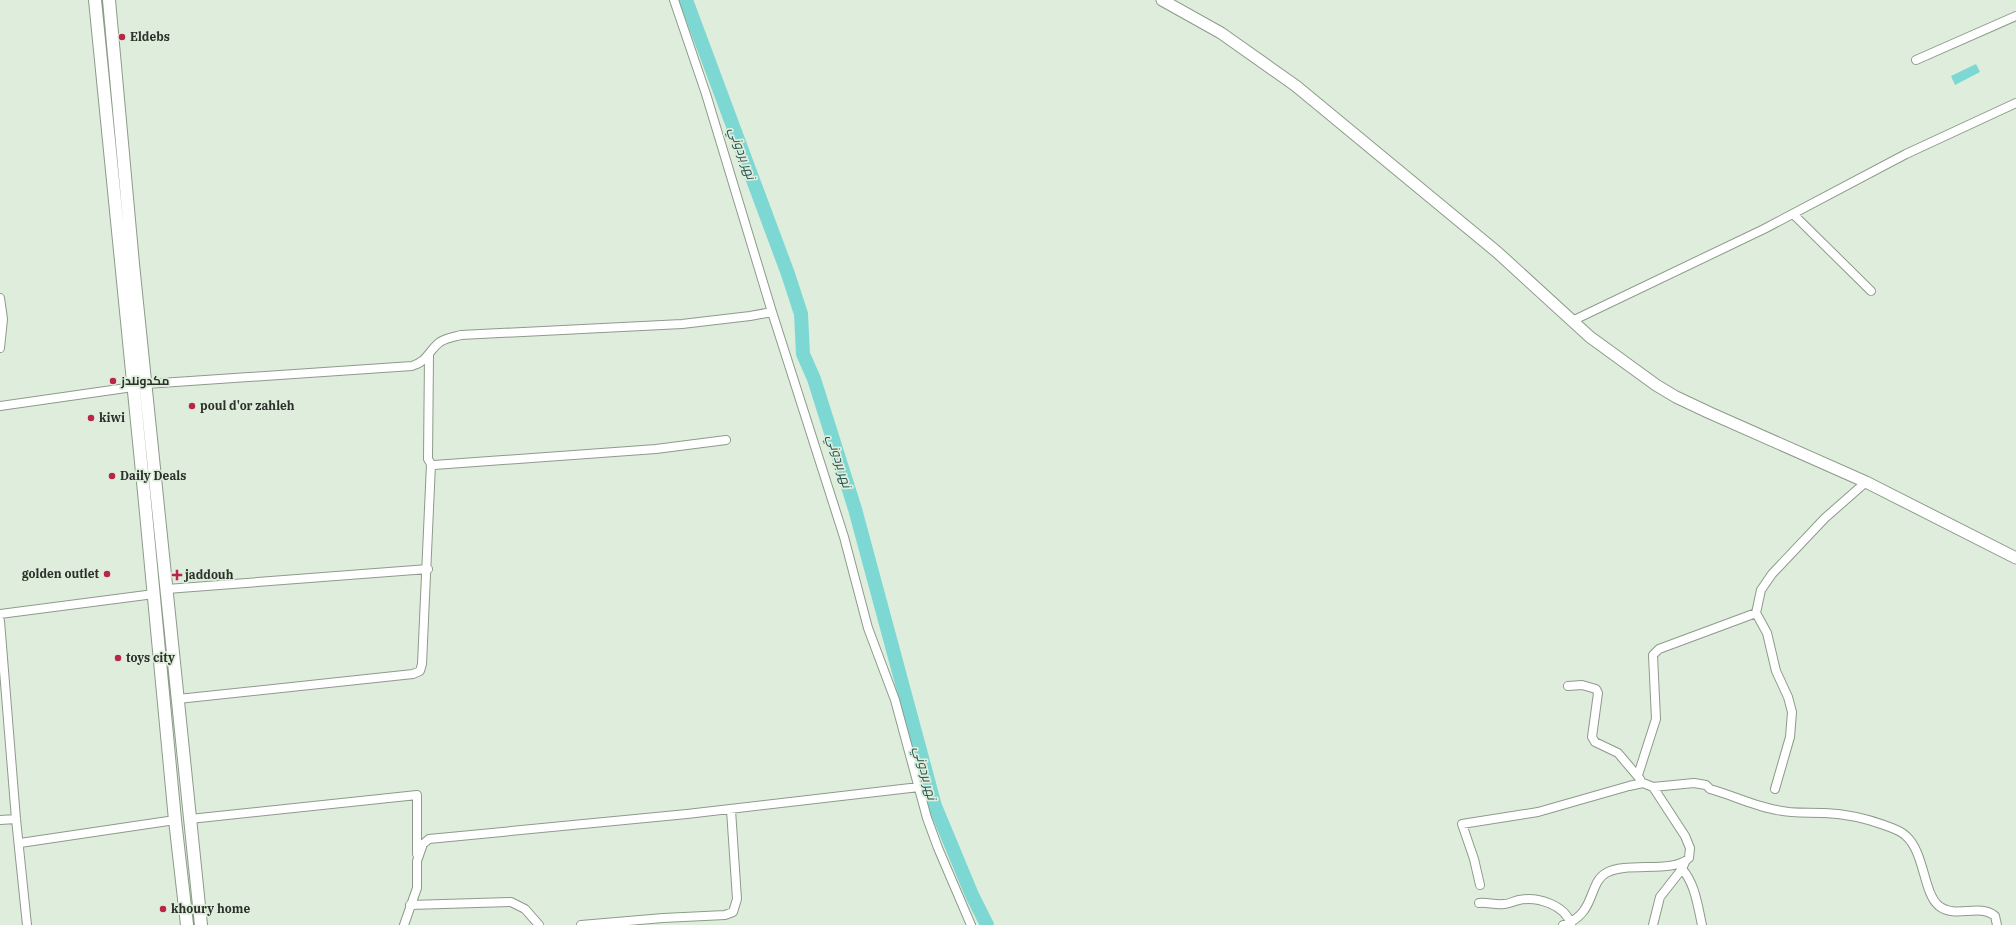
<svg xmlns="http://www.w3.org/2000/svg" width="2016" height="925" font-family="'IBM Plex Serif',Cairo,serif">
  <style>
    .water { fill: #7dd8d3 }
    .lines { fill: none; stroke-linecap: round; stroke-linejoin: round }
    .river { stroke: #7dd8d3; stroke-width: 14 }
    .minor-casing { stroke: #8d9b8a; stroke-width: 10 }
    .major-casing { stroke: #8d9b8a; stroke-width: 13 }
    .highway-casing { stroke: #8d9b8a; stroke-width: 14 }
    .minor { stroke: #fff; stroke-width: 8 }
    .major { stroke: #fff; stroke-width: 11 }
    .highway { stroke: #fff; stroke-width: 12 }
    .poi-dot { fill: #b82648; stroke: #dfeedc; stroke-width: 1.5 }
    .labels { text-anchor: middle; stroke-width: 3.5; stroke-linejoin: round; paint-order: stroke }
    .poi-label { font-size: 12px; font-weight: bold; fill: #2c322b; stroke: #dfeedc; text-anchor: start }
    .water-label { font-size: 13px; font-style: italic; fill: #244f4c; stroke: #dfeedc }
  </style>
  <rect width="100%" height="100%" fill="#dfeedc"/>
  <!-- water -->
  <path class="water" d="M 1976,64 L 1980,72 L 1955,85 L 1951,76 Z"/>
  <g class="lines">
    <!-- river -->
    <path class="river" d="M 686,0 L 788,274 L 801,314 L 803,354 L 814,379 L 855,509 L 935,806 L 972,895 L 987,925"/>
    <defs>
      <path id="minor" d="M 674,0 L 706,94 L 772,312 L 844,537 L 868,628 L 895,700 L 927,818 L 938,848 L 971,925
        M 1916,60 L 2016,16
        M 1793,214 L 1871,291
        M 0,298 L 3,319 L 0,348
        M 1572,321 L 1764,229 L 1906,154 L 2016,103
        M 429,355 L 428,459 L 431,464 L 434,465 L 656,449 L 726,440
        M 146,384 L 412,366 C 427,362 429,350 440,342 C 446,338 453,337 461,335 L 682,324 L 750,316 L 772,312
        M 0,406 L 133,387
        M 167,589 L 428,569
        M 1756,613 L 1767,633 L 1776,671 L 1788,697 L 1792,712 L 1790,737 L 1775,789
        M 0,614 L 154,594
        M 0,621 L 16,819 L 27,925
        M 1568,686 L 1582,685 L 1596,689 L 1598,693 L 1592,737 L 1595,742 L 1618,753 L 1640,779
        M 178,699 L 413,674 L 420,671 L 422,664 L 431,464
        M 1638,775 L 1656,719 L 1653,655 L 1659,649 L 1756,613 L 1761,590 L 1772,574 L 1825,518 L 1866,482
        M 1653,787 L 1694,783 L 1706,785 L 1710,789 C 1732,795 1754,806 1777,810 C 1793,814 1809,812 1825,813 C 1845,814 1865,818 1884,825 C 1892,828 1900,830 1906,836 C 1925,853 1923,893 1939,906 C 1956,919 1979,903 1995,916 L 1997,925
        M 190,819 L 417,795 L 417,854
        M 0,820 L 16,819
        M 20,843 L 175,820
        M 1682,869 C 1695,883 1698,907 1702,925
        M 1480,885 L 1474,859 L 1462,824 L 1538,812 L 1629,786 L 1643,783 L 1653,787 L 1685,836 L 1690,848 L 1689,858 C 1673,874 1627,861 1606,873 C 1588,883 1596,915 1563,925
        M 1479,903 C 1487,902 1495,905 1504,904 C 1509,904 1514,901 1519,900 C 1537,896 1566,905 1571,925
        M 410,905 L 511,902 L 525,909 L 539,925
        M 404,925 L 417,888 L 417,861 L 423,844 L 429,839 L 687,814 L 919,787
        M 581,925 L 663,918 L 725,915 L 733,912 L 737,899 L 731,810
        M 1653,925 L 1660,897 L 1682,869 L 1685,862"/>
      <path id="major" d="M 1162,0 L 1221,33 L 1296,86 L 1497,252 L 1590,337 L 1656,385 L 1676,397 L 1710,413 L 1866,482 L 2016,558"/>
      <path id="highway" d="M 95,0 L 144,492 L 175,820 L 187,925
        M 109,0 L 133,264 L 201,925"/>
    </defs>
    <!-- minor casing -->
    <use href="#minor" class="minor-casing"/>
    <!-- major casing -->
    <use href="#major" class="major-casing"/>
    <!-- highway casing -->
    <use href="#highway" class="highway-casing"/>
    <!-- minor -->
    <use href="#minor" class="minor"/>
    <!-- major -->
    <use href="#major" class="major"/>
    <!-- highway -->
    <use href="#highway" class="highway"/>
  </g>
  <!-- markers -->
  <g class="poi-dot">
    <circle cx="122" cy="37" r="4"/>
    <circle cx="113" cy="381" r="4"/>
    <circle cx="192" cy="406" r="4"/>
    <circle cx="91" cy="418" r="4"/>
    <circle cx="112" cy="476" r="4"/>
    <circle cx="107" cy="574" r="4"/>
    <path d="M175 569h4v4h4v4h-4v4h-4v-4h-4v-4h4z"/>
    <circle cx="118" cy="658" r="4"/>
    <circle cx="163" cy="909" r="4"/>
  </g>
  <g class="labels">
    <!-- poi labels -->
    <g class="poi-label">
      <text x="130" y="41">Eldebs</text>
      <text x="121" y="385">مكدونلدز</text>
      <text x="200" y="410">poul d'or zahleh</text>
      <text x="99" y="422">kiwi</text>
      <text x="120" y="480">Daily Deals</text>
      <text x="99" y="578" text-anchor="end">golden outlet</text>
      <text x="185" y="579">jaddouh</text>
      <text x="126" y="662">toys city</text>
      <text x="171" y="913">khoury home</text>
    </g>
    <!-- water labels -->
    <g class="water-label">
      <text transform="translate(743 153) rotate(70)" y="5">نهر بردوني</text>
      <text transform="translate(840 461) rotate(73)" y="5">نهر بردوني</text>
      <text transform="translate(926 773) rotate(75)" y="5">نهر بردوني</text>
    </g>
  </g>
</svg>
